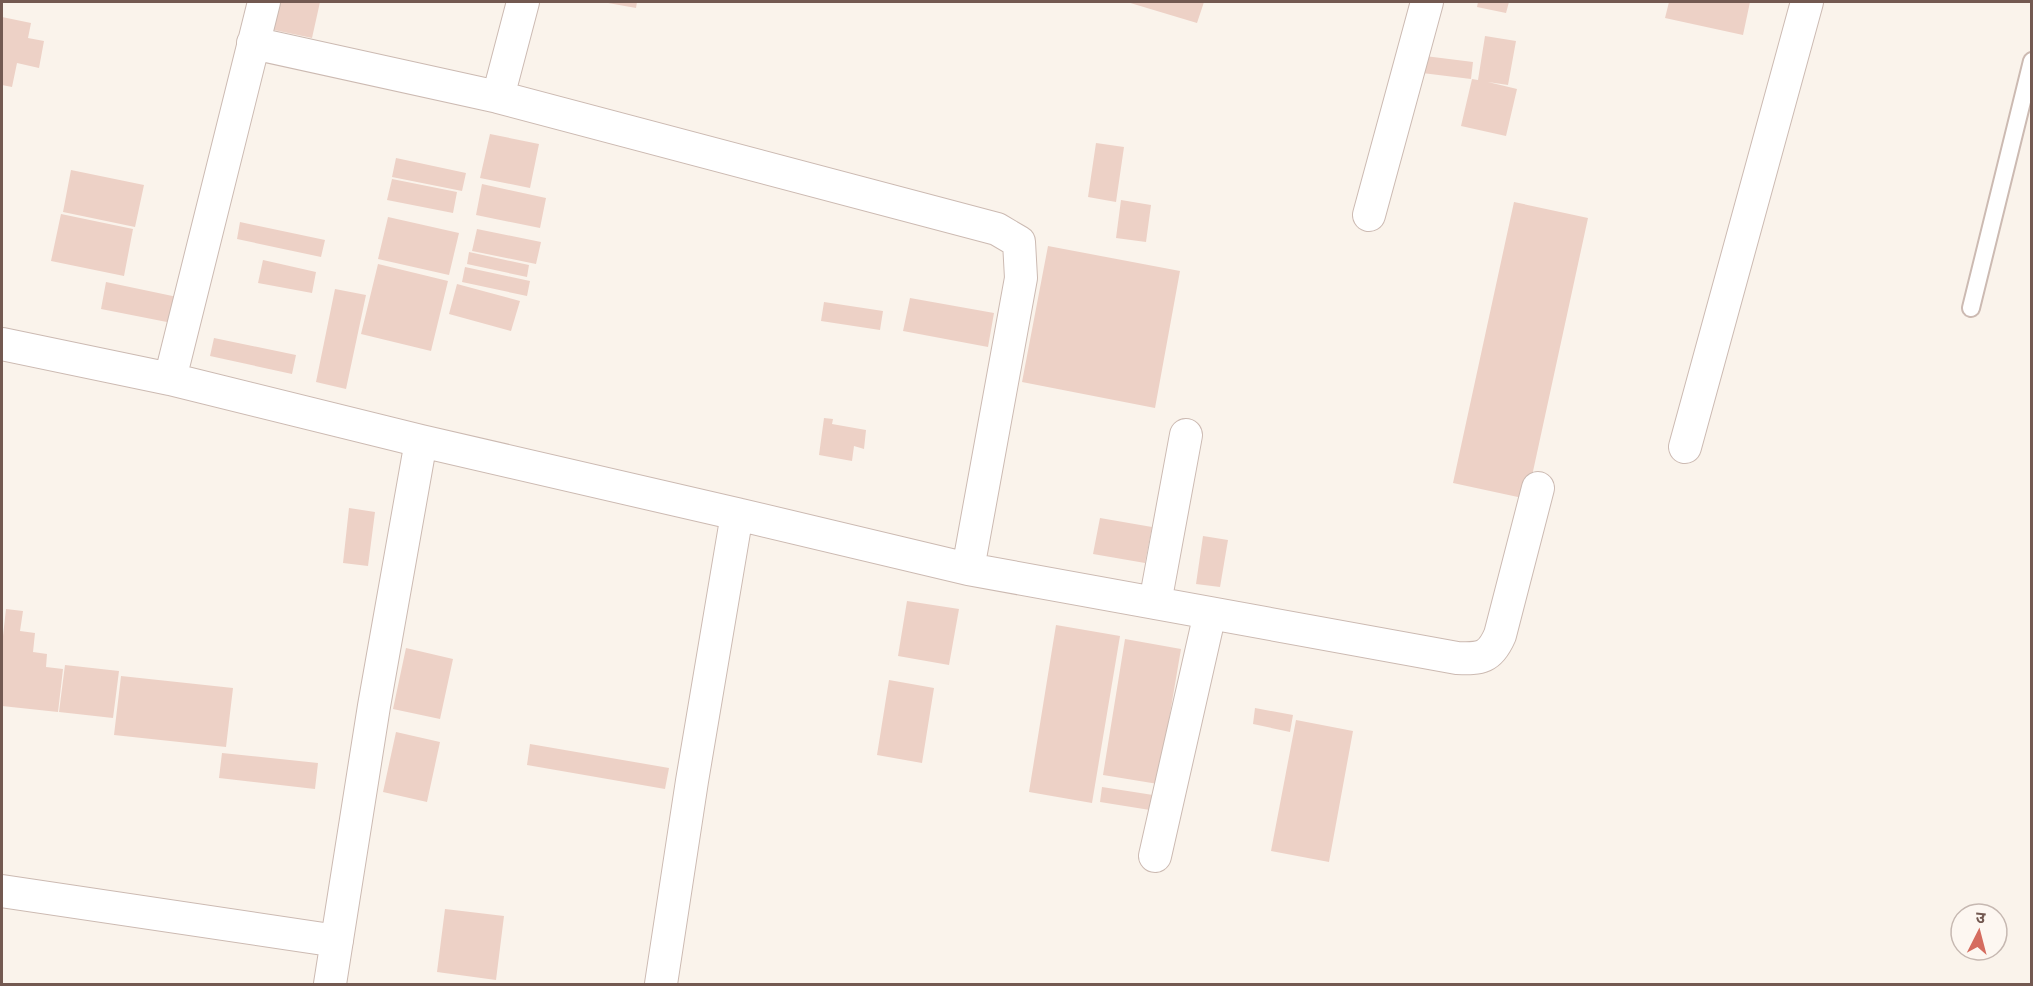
<svg xmlns="http://www.w3.org/2000/svg" width="2033" height="986" font-family="'Space Grotesk','Noto Sans Devanagari',sans-serif">
  <style>
    .building { fill: #edd1c6 }
    .lines { fill: none; stroke-linecap: round; stroke-linejoin: round }
    .lane-casing { stroke: #ccbab2; stroke-width: 20 }
    .street-casing { stroke: #ccbab2; stroke-width: 34 }
    .lane { stroke: #fff; stroke-width: 16 }
    .street { stroke: #fff; stroke-width: 32 }
  </style>
  <rect width="100%" height="100%" fill="#faf3eb"/>
  <!-- building -->
  <path class="building" d="M 280,2 L 320,2 L 312,38 L 274,30 Z
    M 1127,2 L 1204,2 L 1197,23 Z
    M 1478,2 L 1509,2 L 1506,13 L 1477,7 Z
    M 1669,2 L 1750,2 L 1743,35 L 1665,18 Z
    M 608,3 L 608,2 L 637,2 L 636,8 Z
    M 2,17 L 31,23 L 28,38 L 44,41 L 39,68 L 17,63 L 12,87 L 2,85 Z
    M 1485,36 L 1516,41 L 1508,85 L 1488,82 L 1517,89 L 1506,136 L 1461,126 L 1472,79 L 1478,80 Z
    M 1417,55 L 1473,62 L 1471,79 L 1414,72 Z
    M 490,134 L 539,144 L 530,188 L 480,178 Z
    M 1096,143 L 1124,147 L 1116,202 L 1088,197 Z
    M 396,158 L 466,173 L 462,191 L 392,177 Z
    M 71,170 L 144,185 L 135,227 L 63,212 Z
    M 392,179 L 457,192 L 453,213 L 387,200 Z
    M 482,184 L 546,198 L 540,228 L 476,215 Z
    M 1121,200 L 1151,205 L 1146,242 L 1116,238 Z
    M 1514,202 L 1588,218 L 1527,499 L 1453,483 Z
    M 61,214 L 133,229 L 124,276 L 51,261 Z
    M 388,217 L 459,233 L 449,275 L 378,259 Z
    M 240,222 L 325,240 L 321,257 L 237,239 Z
    M 477,229 L 541,242 L 536,264 L 472,251 Z
    M 1048,246 L 1180,271 L 1155,408 L 1022,382 Z
    M 469,252 L 529,265 L 527,277 L 467,264 Z
    M 263,260 L 316,272 L 312,293 L 258,283 Z
    M 378,264 L 448,281 L 431,351 L 361,334 Z
    M 465,267 L 530,281 L 527,296 L 462,282 Z
    M 106,282 L 182,298 L 177,324 L 101,309 Z
    M 457,284 L 520,301 L 511,331 L 449,314 Z
    M 335,289 L 366,295 L 346,389 L 316,382 Z
    M 910,298 L 994,313 L 988,347 L 903,331 Z
    M 824,302 L 883,311 L 880,330 L 821,321 Z
    M 214,338 L 296,355 L 292,374 L 210,356 Z
    M 824,418 L 833,419 L 832,424 L 866,430 L 864,449 L 854,446 L 852,461 L 819,455 Z
    M 349,508 L 375,512 L 368,566 L 343,563 Z
    M 1100,518 L 1152,527 L 1145,563 L 1093,554 Z
    M 1203,536 L 1228,540 L 1220,587 L 1196,584 Z
    M 907,601 L 959,609 L 949,665 L 898,656 Z
    M 6,609 L 23,611 L 20,631 L 35,633 L 33,652 L 47,654 L 46,667 L 63,669 L 58,712 L 2,706 L 2,645 Z
    M 1056,625 L 1120,636 L 1092,803 L 1029,792 Z
    M 1125,639 L 1181,649 L 1158,784 L 1103,775 Z
    M 406,648 L 453,659 L 440,719 L 393,709 Z
    M 65,665 L 119,671 L 113,718 L 59,712 Z
    M 121,676 L 233,688 L 226,747 L 114,735 Z
    M 889,680 L 934,688 L 922,763 L 877,755 Z
    M 1255,708 L 1293,715 L 1290,732 L 1253,724 Z
    M 1296,720 L 1353,731 L 1329,862 L 1271,851 Z
    M 396,732 L 440,742 L 427,802 L 383,792 Z
    M 530,744 L 669,768 L 665,789 L 527,765 Z
    M 222,753 L 318,763 L 315,789 L 219,778 Z
    M 1102,787 L 1153,795 L 1150,810 L 1100,802 Z
    M 445,909 L 504,916 L 496,980 L 437,972 Z"/>
  <g class="lines">
    <defs>
      <path id="lane" d="M 1971,308 L 2032,61"/>
      <path id="street" d="M 253,43 L 498,97 L 997,229 L 1019,242 L 1021,278 L 968,569
        M 498,97 L 523,2
        M 1369,215 L 1427,2
        M 2,344 L 170,379 L 264,2
        M 170,379 L 421,441 L 737,514 L 968,569 L 1457,658 C 1481,659 1490,658 1500,635 L 1538,488
        M 1685,447 L 1807,2
        M 1155,603 L 1186,435
        M 1155,856 L 1210,613
        M 2,891 L 337,941
        M 330,984 L 374,706 L 421,441
        M 661,984 L 692,781 L 737,514"/>
    </defs>
    <!-- lane casing -->
    <use href="#lane" class="lane-casing"/>
    <!-- street casing -->
    <use href="#street" class="street-casing"/>
    <!-- lane -->
    <use href="#lane" class="lane"/>
    <!-- street -->
    <use href="#street" class="street"/>
  </g>
  <!-- border -->
  <rect width="2033" height="986" fill="none" stroke="#735951" stroke-width="6"/>
  <!-- north arrow -->
  <g transform="translate(1979 932) rotate(6)"><circle r="28" fill="#fdf7f1" stroke="#c6b8b1" stroke-width="1.5"/>
  <path d="M0-4.5L10 22L0 15L-10 22Z" fill="#d56c5f"/>
  <text y="-9" font-size="16" font-weight="bold" text-anchor="middle" fill="#735951">उ</text>
  </g>
</svg>
